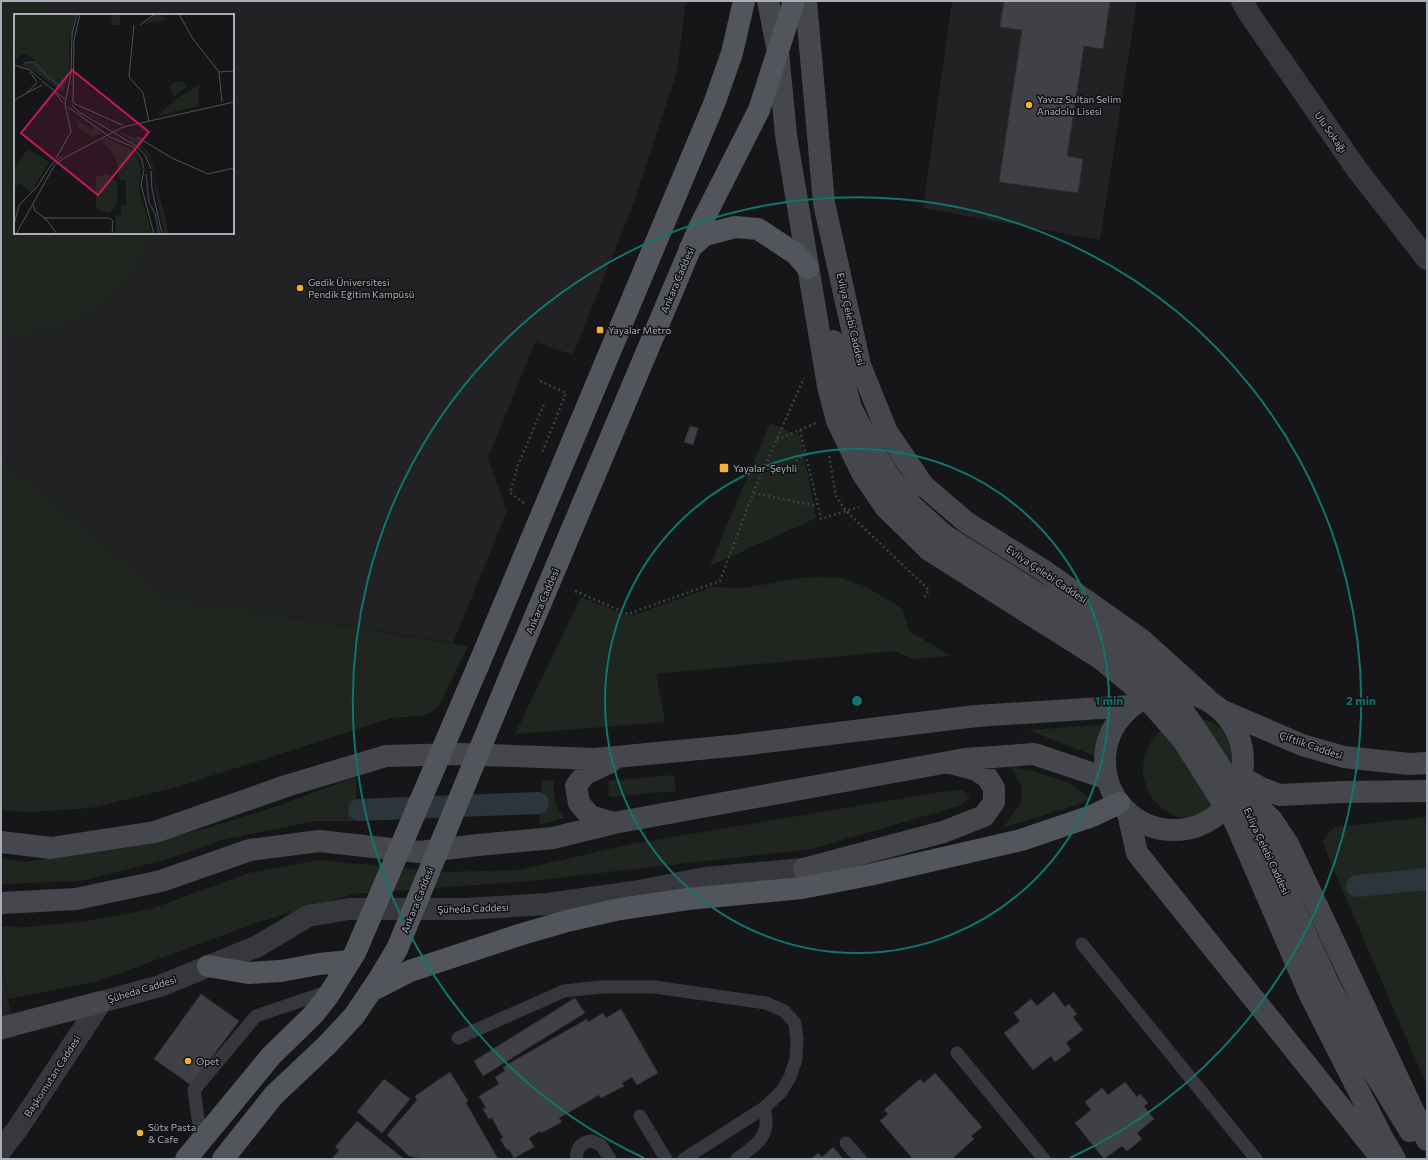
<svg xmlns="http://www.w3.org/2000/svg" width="1428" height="1160" font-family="Commissioner,sans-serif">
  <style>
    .built { fill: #222225; fill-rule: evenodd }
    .green { fill: #1e261f }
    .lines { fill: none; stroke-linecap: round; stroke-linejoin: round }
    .canal { stroke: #2c353c; stroke-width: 22 }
    .building { fill: #404145; stroke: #303034 }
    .path { stroke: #3d3f44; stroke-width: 2.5; stroke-dasharray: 2 3; stroke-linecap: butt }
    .lane { stroke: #37383d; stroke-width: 13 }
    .street { stroke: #37383d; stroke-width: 22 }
    .secondary { stroke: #45474d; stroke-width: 22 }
    .primary { stroke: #53555c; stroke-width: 22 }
    .secondary-bridge { stroke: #45474d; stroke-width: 22 }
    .primary-bridge { stroke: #53555c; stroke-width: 22 }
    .ring { fill: none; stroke: #0f766e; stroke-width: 2 }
    .poi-dot { fill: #f2b134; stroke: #111113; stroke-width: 1.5 }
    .labels { text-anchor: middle; stroke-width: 3; stroke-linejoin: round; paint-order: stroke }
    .poi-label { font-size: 10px; fill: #a8adb8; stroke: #111113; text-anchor: start }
    .street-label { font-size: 10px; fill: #a8adb8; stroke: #111113 }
    .inset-river { fill: none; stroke: #2c353c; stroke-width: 2 }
    .inset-road { fill: none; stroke: #505258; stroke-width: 1 }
    .view { fill: #c2185b; fill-opacity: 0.15; stroke: #c2185b; stroke-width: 2 }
    .inset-edge { fill: none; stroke: #a8adb8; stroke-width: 2 }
    .centre { fill: #0f766e; stroke: #111113; stroke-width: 2 }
    .ring-label { font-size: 12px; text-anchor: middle; font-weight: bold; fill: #0f766e; stroke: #111113; stroke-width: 3; stroke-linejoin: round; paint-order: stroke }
  </style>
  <rect width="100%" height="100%" fill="#161618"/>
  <!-- built -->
  <path class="built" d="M 1,1 L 686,1 L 677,71 L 634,202 L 573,355 L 535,342 L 488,458 L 507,511 L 453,643 L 166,597 L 1,458 ZM 15,15 L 233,15 L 233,233 L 15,233 Z
    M 952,1 L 1137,1 L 1100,240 L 923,208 Z
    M 1,948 L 8,999 L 17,1037 L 1,1041 Z"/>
  <!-- green -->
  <path class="green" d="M 1,1 L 45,1 L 57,15 L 15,15 L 15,233 L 150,233 L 139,261 L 113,295 L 71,323 L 23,335 L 1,333 Z
    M 770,423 L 800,436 L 816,518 L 710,566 Z
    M 1,458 L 166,597 L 468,646 L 439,706 L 430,713 L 419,716 L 392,718 L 177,787 L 91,808 L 30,812 L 1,810 Z
    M 815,577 L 842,578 L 865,586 L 903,609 L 909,631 L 951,656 L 913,659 L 895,651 L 656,674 L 665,722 L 515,734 L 581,597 L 626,615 L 633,615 L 712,587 L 744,588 L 792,579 Z
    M1143 769a50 50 0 1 1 100 0a50 50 0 1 1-100 0Z
    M 1103,725 L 1097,757 L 1028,730 Z
    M 1011,767 L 1033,771 L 1067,782 L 1092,800 L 1003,828 L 1021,802 L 1022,787 Z
    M 674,775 L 676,791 L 609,797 L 608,781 Z
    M 356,777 L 356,821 L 315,821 L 222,840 L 168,859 L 81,881 L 1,884 L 1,858 L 23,862 L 103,850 L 204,829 L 274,807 Z
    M 542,780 L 554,781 C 553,795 555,806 564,818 L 539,825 Z
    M 952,790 L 964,791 L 970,798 L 959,806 L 812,849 L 529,881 L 353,894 L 259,922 L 99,981 L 8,999 L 1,948 L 1,926 L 27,927 L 87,921 L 151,909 L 249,873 L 319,860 L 444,872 L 519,870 L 631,844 Z
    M 1427,817 L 1427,1086 L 1327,854 L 1323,840 L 1334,827 Z"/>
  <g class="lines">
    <!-- canal -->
    <path class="canal" d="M 359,810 L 538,803
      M 1357,886 L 1427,879"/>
  </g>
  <!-- building -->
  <path class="building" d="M 1004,1 L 1110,1 L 1103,49 L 1084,46 L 1067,156 L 1083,159 L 1078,193 L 999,182 L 1022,30 L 1000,27 Z
    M 690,426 L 698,428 L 693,445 L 684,442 Z
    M 1054,992 L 1065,1007 L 1069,1004 L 1077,1014 L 1073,1017 L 1083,1030 L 1066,1043 L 1071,1050 L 1055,1062 L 1051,1056 L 1033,1070 L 1004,1033 L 1020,1021 L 1014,1013 L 1031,999 L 1037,1006 Z
    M 201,994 L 239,1021 L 191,1085 L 154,1059 Z
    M 575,998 L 585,1013 L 483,1076 L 474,1061 Z
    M 621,1009 L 658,1073 L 637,1085 L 632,1077 L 622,1083 L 624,1086 L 601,1098 L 599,1095 L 559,1118 L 562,1122 L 541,1133 L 540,1131 L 529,1138 L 534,1147 L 514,1158 L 509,1149 L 507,1150 L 500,1139 L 503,1138 L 492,1118 L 489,1119 L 483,1109 L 486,1108 L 479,1096 L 499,1084 L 495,1077 L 505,1071 L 503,1067 L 587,1019 L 588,1022 L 603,1013 L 606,1018 Z
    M 450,1072 L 468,1101 L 466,1103 L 498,1159 L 424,1159 L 409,1156 L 387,1135 L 417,1100 L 415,1096 Z
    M 935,1073 L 982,1127 L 971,1136 L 974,1139 L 952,1159 L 913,1159 L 880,1121 L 888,1114 L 884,1110 L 920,1079 L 924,1083 Z
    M 384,1079 L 410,1099 L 382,1133 L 357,1112 Z
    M 1125,1082 L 1137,1097 L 1140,1094 L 1148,1103 L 1144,1106 L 1154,1119 L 1137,1133 L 1142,1139 L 1127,1151 L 1122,1146 L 1104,1159 L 1075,1123 L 1091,1110 L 1085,1102 L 1102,1088 L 1108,1095 Z
    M 357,1121 L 404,1159 L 332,1159 L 339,1150 L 335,1147 Z
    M 833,1147 L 843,1159 L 811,1159 L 818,1153 L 822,1157 Z"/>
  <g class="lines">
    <!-- path -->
    <path class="path" d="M 540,381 L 566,393 L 542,453
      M 800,430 L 821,519 L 859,507
      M 777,440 L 816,423
      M 829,456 L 836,496 L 846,511 L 929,590 L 923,599
      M 796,461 L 805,453
      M 753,493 L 804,378
      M 524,503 L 510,493 L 518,465 L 545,402
      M 575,591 L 628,614 L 720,581 L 753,493 L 817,506"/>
    <!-- lane -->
    <path class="lane" d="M 1082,944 L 1256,1159
      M 458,1038 L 564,991 L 601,987 L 655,987 L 766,1003 L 784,1011 L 795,1023 L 797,1040 L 796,1059 L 790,1077 L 781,1092 L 764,1108 L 684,1159
      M 957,1053 L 1044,1159
      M 640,1116 L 666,1159
      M 201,1139 L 194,1090 L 256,1016 L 330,991
      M 846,1143 L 860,1159
      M 577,1159 C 575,1148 582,1142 592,1141 L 601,1145 L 610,1159
      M 737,1159 C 757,1144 772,1136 764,1108"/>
    <!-- street -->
    <path class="street" d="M 1242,1 L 1250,15 L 1358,171 L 1427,259
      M 1,1150 L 18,1128 L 101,1002 L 160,986 L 256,947 L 308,916 L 349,909 L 466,909 L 547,904 L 634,892 L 705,878 L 804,869 L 824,871"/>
    <!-- secondary -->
    <path class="secondary" d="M 768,1 L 778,52 L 786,135 L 828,386 L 837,421 L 862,473 L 886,508 L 929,550
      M 806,1 L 824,203 L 860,365 L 887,432 L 923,485 L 966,522 L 1043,570 L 1142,640 L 1206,698
      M 833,341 L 851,408 L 875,454 L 893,481 L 912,506 L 944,535
      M1105 761a69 69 0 1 1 138 0a69 69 0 1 1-138 0Z
      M 1223,711 L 1302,745 L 1344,757 L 1409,764 L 1427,763
      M 611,762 L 585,774 L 576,786 L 579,803 L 590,816 L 614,823
      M 1241,777 L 1261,788 L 1280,795 L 1342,792 L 1427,791
      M 1240,788 L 1272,820 L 1288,844 L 1427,1140
      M 1128,813 L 1137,853 L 1382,1159
      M 1,842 L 51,848 L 155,832 L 286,786 L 386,756 L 459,754 L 595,759 L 741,745 L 976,716 L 1131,706
      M 804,869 L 943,832 L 984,816 L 994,802 L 994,788 L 987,777 L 976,770 L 954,764
      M 1,903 L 76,899 L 161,881 L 250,850 L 319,841 L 419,852 L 478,845 L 553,838 L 614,823 L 965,759 L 1034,754 L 1106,778
      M 1329,985 L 1369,1064 L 1410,1131
      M 1310,995 L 1382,1137 L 1395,1159
      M 1,1028 L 101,1002"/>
    <!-- primary -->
    <path class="primary" d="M 690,248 L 705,235 L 735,227 L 758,229 L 796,254 L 808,268
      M 515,664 L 699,228 L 759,110 L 794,1
      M 478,666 L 714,104 L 732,53 L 744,1
      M 208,966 L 248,973 L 281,971 L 319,964 L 350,961
      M 371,991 L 410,971 L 519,935 L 567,921 L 620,909 L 688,899 L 802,888 L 869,875 L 1021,840 L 1092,816 L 1119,803
      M 186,1159 L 271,1056 L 313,1015 L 328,996 L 355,953 L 361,939
      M 223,1159 L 274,1095 L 327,1045 L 354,1016 L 379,979 L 397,949"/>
    <!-- secondary-bridge -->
    <path class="secondary-bridge" d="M 944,535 L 1112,640 L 1171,694 L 1193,725 L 1250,812 L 1329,985
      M 929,550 L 1101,659 L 1141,692 L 1183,740 L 1235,822 L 1310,995"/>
    <!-- primary-bridge -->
    <path class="primary-bridge" d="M 361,939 L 478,666
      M 397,949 L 515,664"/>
  </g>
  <!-- distance rings -->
  <g class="ring">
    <circle cx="857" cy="701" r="252"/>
    <path d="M644 1158A504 504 0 1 1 1070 1158"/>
  </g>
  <!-- markers -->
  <g class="poi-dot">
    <circle cx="1029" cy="105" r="4"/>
    <circle cx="300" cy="288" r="4"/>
    <rect x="596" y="326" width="8" height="8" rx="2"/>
    <rect x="719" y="463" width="10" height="10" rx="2"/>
    <circle cx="188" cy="1061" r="4"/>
    <circle cx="140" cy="1133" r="4"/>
  </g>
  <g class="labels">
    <!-- poi labels -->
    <g class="poi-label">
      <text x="1037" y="103">Yavuz Sultan Selim<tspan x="1037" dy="12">Anadolu Lisesi</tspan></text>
      <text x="308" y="286">Gedik Üniversitesi<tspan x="308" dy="12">Pendik Eğitim Kampüsü</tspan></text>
      <text x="608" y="334">Yayalar Metro</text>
      <text x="733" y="472">Yayalar-Şeyhli</text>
      <text x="196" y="1065">Opet</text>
      <text x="148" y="1131">Sütx Pasta<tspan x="148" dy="12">&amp; Cafe</tspan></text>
    </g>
    <!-- street labels -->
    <g class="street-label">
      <text transform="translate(1331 132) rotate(55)" y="4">Ulu Sokağı</text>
      <text transform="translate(677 280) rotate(-67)" y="4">Ankara Caddesi</text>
      <text transform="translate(851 319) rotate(77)" y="4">Evliya Çelebi Caddesi</text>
      <text transform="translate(1047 574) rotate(34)" y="4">Evliya Çelebi Caddesi</text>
      <text transform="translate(542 601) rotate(-67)" y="4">Ankara Caddesi</text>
      <text transform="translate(1311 745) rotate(19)" y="4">Çiftlik Caddesi</text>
      <text transform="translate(1267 851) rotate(65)" y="4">Evliya Çelebi Caddesi</text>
      <text transform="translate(417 900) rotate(-68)" y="4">Ankara Caddesi</text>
      <text transform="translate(473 908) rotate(-2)" y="4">Şüheda Caddesi</text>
      <text transform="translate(142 989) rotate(-17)" y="4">Şüheda Caddesi</text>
      <text transform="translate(52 1076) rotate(-57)" y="4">Başkomutan Caddesi</text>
    </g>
  </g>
  <!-- overview -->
  <g transform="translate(14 14)">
    <rect width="220" height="220" fill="#161618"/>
    <path d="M 0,0 L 62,0 L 55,29 L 55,57 L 49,78 L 18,56 L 6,51 L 22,47 L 14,41 L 9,39 L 2,45 ZM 98,0 L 116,0 L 106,1 L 106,11 L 97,11 ZM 143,0 L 147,0 L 151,6 L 130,10 ZM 162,68 L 170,68 L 172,73 L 161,82 L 155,72 ZM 185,71 L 184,92 L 144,102 L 164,83 ZM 67,96 L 77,100 L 104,117 L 128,127 L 126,130 L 133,137 L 141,157 L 138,155 L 133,140 L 124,130 ZM 61,104 L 78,116 L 80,113 L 88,119 L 79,123 L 64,113 ZM 92,124 L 115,134 L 123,142 L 127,155 L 125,175 L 138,220 L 101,219 L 102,201 L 107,201 L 107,191 L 112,191 L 112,167 L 106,166 L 101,142 L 87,126 ZM 14,135 L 35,148 L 17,179 L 7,169 L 0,174 L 0,155 ZM 138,158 L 152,205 L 154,220 L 150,220 ZM 91,160 L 98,162 L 104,171 L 103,188 L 99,196 L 94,199 L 84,196 L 82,190 L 82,161 L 85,163 Z" fill="#1e261f"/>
    <path class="inset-river" d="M 10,49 L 20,48 L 36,65 L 49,74M 132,160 L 135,189 L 141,199 L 145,220"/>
    <path class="inset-road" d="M 165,0 L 179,25 L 205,58M 120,11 L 115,63 L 129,79 L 135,108M 126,11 L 141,0M 0,51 L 16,56 L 27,66M 16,58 L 23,68M 205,58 L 208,88M 205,58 L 220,57M 28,67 L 51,85M 40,77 L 49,89M 13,78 L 23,69M 0,86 L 28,71M 59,88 L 60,26 L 66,0M 59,89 L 108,111M 58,91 L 65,98 L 124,133 L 131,141 L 137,155M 54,93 L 96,123 L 119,133 L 127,144 L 130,155M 123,123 L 158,144 L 194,160 L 220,154M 42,144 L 57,118 L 51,90 L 57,59 L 58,20 L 63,0M 130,156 L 127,171 L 140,220M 137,157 L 138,175 L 148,220M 19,191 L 21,197 L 32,205 L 43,220M 29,204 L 96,204 L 99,207 L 98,220M 0,211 L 5,191 L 23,173 L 37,151 L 48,142M 2,220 L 40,152 L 50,144 L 109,113 L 220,88"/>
    <path class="view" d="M 58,56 L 135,118 L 84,181 L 7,119 Z"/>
    <rect width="220" height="220" class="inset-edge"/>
  </g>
  <circle cx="857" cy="701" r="6" class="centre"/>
  <g class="ring-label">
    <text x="1109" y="705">1 min</text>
    <text x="1361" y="705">2 min</text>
  </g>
  <!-- border -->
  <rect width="1428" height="1160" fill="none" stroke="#a8adb8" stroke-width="4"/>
</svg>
